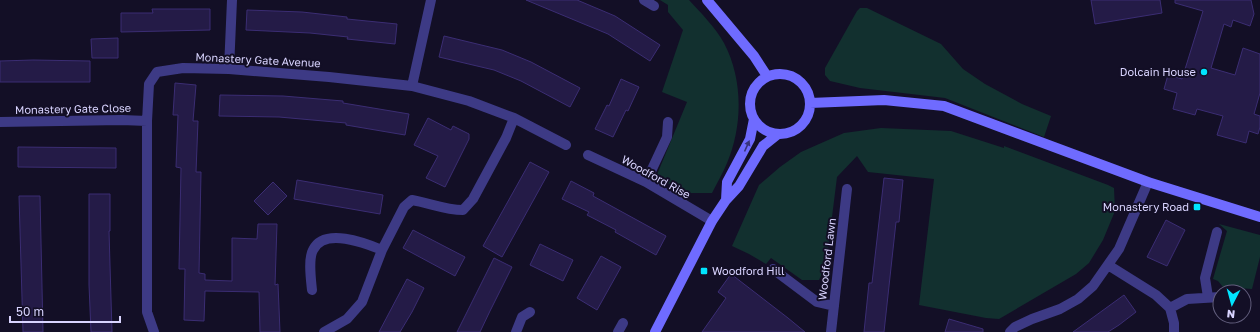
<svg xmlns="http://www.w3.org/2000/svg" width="1260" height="332" font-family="'Golos Text',sans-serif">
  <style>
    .green { fill: #12302f }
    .building { fill: #241b47; stroke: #3b2d73 }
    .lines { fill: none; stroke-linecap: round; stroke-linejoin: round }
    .street { stroke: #3d3a85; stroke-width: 10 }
    .secondary { stroke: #6f6bff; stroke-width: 10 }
    .oneway { fill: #38347d }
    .poi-dot { fill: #00e5ff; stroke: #130f26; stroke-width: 1.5 }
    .labels { text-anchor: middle; stroke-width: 4; stroke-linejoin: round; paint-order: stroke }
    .street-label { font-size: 11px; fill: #d9d4ff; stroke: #130f26 }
    .poi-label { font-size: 11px; fill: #d9d4ff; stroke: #130f26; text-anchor: end }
  </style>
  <rect width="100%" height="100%" fill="#130f26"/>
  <!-- green -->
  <path class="green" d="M 660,0 L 689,0 C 701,13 715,27 724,43 C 743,79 743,125 727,163 C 723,173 717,183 712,193 L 685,193 L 656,177 L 687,102 L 662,92 L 683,30 L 668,12 L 668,5 Z
    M 860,8 L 867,8 L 941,44 L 963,69 L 985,84 L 1022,104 L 1051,116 L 1044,137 L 945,98 L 860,88 L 830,81 L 825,75 L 825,68 L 857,11 Z
    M 881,128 L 951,131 L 1004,148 L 1004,146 L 1108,185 L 1114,188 L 1115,211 L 1103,240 L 1089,263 L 1076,274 L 999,319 L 986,318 L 919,305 L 934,179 L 868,172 L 857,156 L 837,177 L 826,265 L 819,280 L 802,280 L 771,258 L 766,264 L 749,254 L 732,246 L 759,185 L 780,167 L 801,152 L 844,133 Z
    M 1219,224 L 1260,235 L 1260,257 L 1252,289 L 1223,287 L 1218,281 L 1213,279 L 1227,231 Z"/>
  <!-- building -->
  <path class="building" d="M 526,0 L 577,0 L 615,16 L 660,45 L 650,61 L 608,34 Z
    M 1091,0 L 1160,0 L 1162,13 L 1095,24 Z
    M 1175,0 L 1251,0 L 1254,14 L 1250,26 L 1233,20 L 1231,27 L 1224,24 L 1211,68 L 1235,75 L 1243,48 L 1260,54 L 1260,93 L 1254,114 L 1260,116 L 1260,127 L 1258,134 L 1249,131 L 1246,143 L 1217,135 L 1223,116 L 1197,109 L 1195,115 L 1173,109 L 1177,93 L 1164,89 L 1168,75 L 1182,79 L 1203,11 L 1175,3 Z
    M 152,9 L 210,9 L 210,30 L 121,32 L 121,13 L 153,13 Z
    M 247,10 L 302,12 L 347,17 L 347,19 L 397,24 L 395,44 L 347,39 L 348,37 L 310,33 L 246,30 Z
    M 444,36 L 502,50 L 531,62 L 580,88 L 570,107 L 521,81 L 494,70 L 439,57 Z
    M 118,38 L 118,58 L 92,58 L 91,39 Z
    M 33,60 L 90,61 L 90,82 L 0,82 L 0,61 Z
    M 621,79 L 639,87 L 628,111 L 626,110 L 613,137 L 595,129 L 607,105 L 609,106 Z
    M 175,83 L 196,85 L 193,121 L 198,121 L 196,172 L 201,172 L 199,273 L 205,274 L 205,280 L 232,281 L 232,238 L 257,239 L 258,224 L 277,224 L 275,285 L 278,284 L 280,332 L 260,332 L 259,292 L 205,291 L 204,321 L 184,320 L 185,269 L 179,269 L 181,168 L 176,167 L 178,115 L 173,115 Z
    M 220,95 L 283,96 L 343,101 L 343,103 L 409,114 L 405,135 L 346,125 L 346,123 L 279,117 L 219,116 Z
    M 428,118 L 451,130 L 453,126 L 469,134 L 469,139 L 445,187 L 426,178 L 438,156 L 414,145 Z
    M 18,147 L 116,148 L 116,168 L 18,167 Z
    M 530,162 L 549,172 L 502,257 L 483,246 Z
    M 884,178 L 903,180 L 899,222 L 896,222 L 884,332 L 864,332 L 869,283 L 872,283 Z
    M 297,180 L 383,195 L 380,214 L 294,199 Z
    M 571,181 L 594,193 L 593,196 L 666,236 L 656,255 L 615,232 L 616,230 L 587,215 L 589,212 L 562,199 Z
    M 273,182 L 287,196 L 268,215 L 254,201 Z
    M 89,194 L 110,194 L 110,231 L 109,231 L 112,332 L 91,332 L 89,285 Z
    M 19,196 L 40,196 L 43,332 L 23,332 Z
    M 1166,220 L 1185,230 L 1167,266 L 1147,257 Z
    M 413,230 L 465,257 L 455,276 L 403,248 Z
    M 540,244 L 573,260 L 563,281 L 530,265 Z
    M 601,256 L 621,267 L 597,310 L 577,298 Z
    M 494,258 L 512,267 L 490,311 L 480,332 L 457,332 Z
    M 731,274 L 788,318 L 805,332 L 702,332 L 726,298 L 718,292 Z
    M 407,279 L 424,288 L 412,312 L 400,332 L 379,332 Z
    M 1124,295 L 1136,312 L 1119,325 L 1108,332 L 1073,332 Z
    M 949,319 L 983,329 L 983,332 L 945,332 Z"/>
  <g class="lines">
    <!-- street -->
    <path class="street" d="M 644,0 L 654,6
      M 229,69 L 232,0
      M 412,86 L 431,0
      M 0,122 L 122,120 L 147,121
      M 588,155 L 646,182 L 712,221
      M 646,182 L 667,137 L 668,122
      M 1108,265 L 1156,295 L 1170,308 L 1174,323 L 1174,332
      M 773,269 L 817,302 L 834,306
      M 312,290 C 311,280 308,259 313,250 C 324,227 365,243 382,250
      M 1208,297 L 1205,278 L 1217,232
      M 1170,308 L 1187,299 L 1220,297
      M 154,332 L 147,312 L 147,121 L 149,84 L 157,72 L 183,68 L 229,69 L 329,77 L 412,86 L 469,101 L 514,118 L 566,145
      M 324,332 L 347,319 L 362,302 L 382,250 L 404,207 L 412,200 C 429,203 446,210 463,210 L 473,199 L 506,138 L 514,118
      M 516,332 L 522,317 L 530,312
      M 618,332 L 623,323
      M 831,332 L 847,189
      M 1010,332 L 1015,327 L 1032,319 L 1060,309 L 1078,299 L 1093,286 L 1119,249 L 1148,182"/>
    <!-- secondary -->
    <path class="secondary" d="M 707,0 L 754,56 L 767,76
      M750 104a30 30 0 1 1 60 0a30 30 0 1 1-60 0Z
      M 810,103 L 884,100 L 944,106 L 1148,182 L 1260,217
      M 726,200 L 727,182 L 750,139 L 754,119
      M 655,332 L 712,221 L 726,200 L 739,186 L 763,146 L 778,134"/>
  </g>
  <!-- one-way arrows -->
  <defs><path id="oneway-solid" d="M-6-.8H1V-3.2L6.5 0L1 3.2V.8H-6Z"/></defs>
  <use class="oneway" href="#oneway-solid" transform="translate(747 146) rotate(-66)"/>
  <!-- markers -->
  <g class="poi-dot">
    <circle cx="1204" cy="72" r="4"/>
    <rect x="1193" y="203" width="8" height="8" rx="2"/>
    <rect x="700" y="267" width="8" height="8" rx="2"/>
  </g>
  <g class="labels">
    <!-- street labels -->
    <g class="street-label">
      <text transform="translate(258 60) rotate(3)" y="4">Monastery Gate Avenue</text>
      <text transform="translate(73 109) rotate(-1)" y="4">Monastery Gate Close</text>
      <text transform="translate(656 177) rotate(29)" y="4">Woodford Rise</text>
      <text transform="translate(827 259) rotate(-83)" y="4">Woodford Lawn</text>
    </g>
    <!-- poi labels -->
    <g class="poi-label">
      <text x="1196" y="76">Dolcain House</text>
      <text x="1189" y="211">Monastery Road</text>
      <text x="712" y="275" text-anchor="start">Woodford Hill</text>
    </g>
  </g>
  <!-- north arrow -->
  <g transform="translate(1232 304) rotate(186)"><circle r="19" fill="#130f26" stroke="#625e7d"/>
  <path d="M0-3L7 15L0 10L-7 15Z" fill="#00e5ff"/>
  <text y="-6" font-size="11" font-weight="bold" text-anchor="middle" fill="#d9d4ff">N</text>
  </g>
  <!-- scale -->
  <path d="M10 316v6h110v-6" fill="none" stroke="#d9d4ff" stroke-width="2"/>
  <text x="16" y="316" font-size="12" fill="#d9d4ff" stroke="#130f26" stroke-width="3" paint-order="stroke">50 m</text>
</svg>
